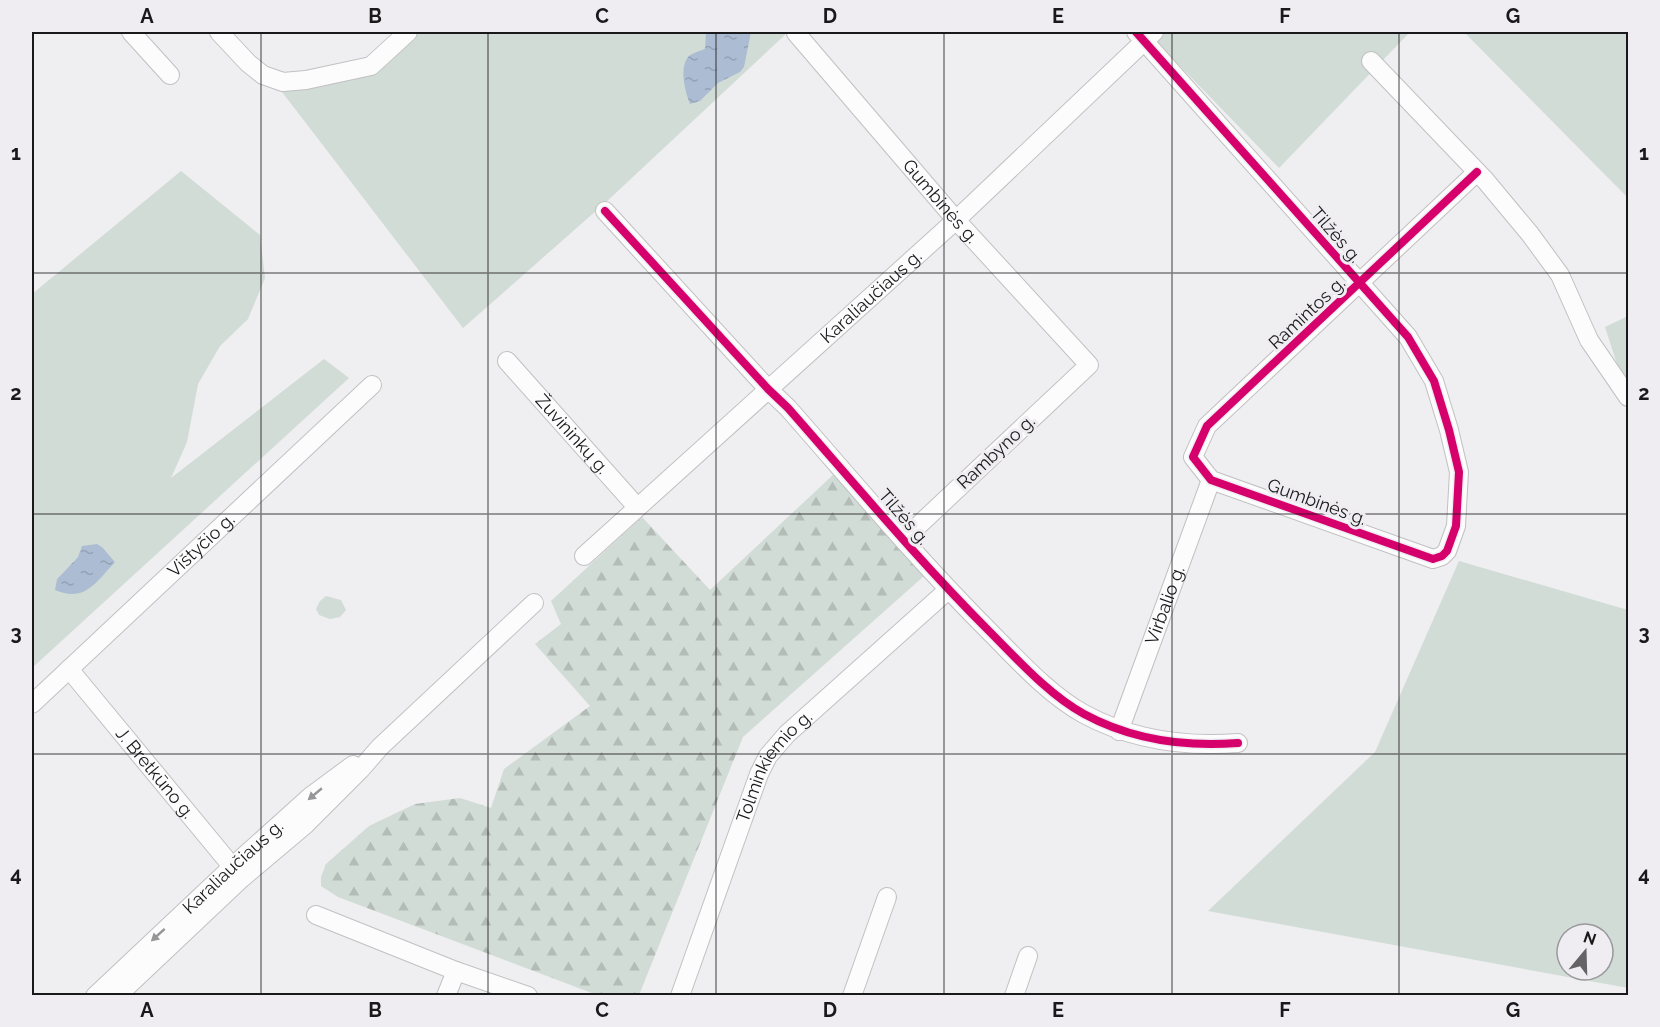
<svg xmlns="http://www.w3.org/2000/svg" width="1660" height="1027" font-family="Raleway,sans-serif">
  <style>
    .green { fill: #d1dcd6; fill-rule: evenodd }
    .forest { fill: url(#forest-firs) }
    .water { fill: url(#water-ripples) }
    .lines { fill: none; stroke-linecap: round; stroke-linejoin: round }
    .minor-casing { stroke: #c1c0c2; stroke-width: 20 }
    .minor { stroke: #fdfcfd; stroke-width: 18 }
    .cycleway-casing { stroke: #efedf1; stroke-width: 11 }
    .cycleway { stroke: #d6006c; stroke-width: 8 }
    .oneway { fill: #969597 }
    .grid { fill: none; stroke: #19181a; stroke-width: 1.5; stroke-opacity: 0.55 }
    .labels { text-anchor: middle; stroke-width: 6; stroke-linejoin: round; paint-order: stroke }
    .street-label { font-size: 18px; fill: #19181a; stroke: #efedf1 }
    .neatline { fill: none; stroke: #19181a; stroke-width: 2 }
    .grid-label { font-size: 20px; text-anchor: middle; font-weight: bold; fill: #19181a }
  </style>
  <defs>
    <pattern id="forest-firs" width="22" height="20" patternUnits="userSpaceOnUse" patternTransform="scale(1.5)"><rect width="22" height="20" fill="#d1dcd6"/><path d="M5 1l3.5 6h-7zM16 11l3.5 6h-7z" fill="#b3bcb7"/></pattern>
    <pattern id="water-ripples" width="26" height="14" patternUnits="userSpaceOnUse" patternTransform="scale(1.5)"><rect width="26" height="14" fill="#acbcd2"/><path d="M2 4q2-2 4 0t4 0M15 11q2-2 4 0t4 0" fill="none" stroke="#93a1b4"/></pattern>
  </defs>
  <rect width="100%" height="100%" fill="#efeef0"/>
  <!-- green -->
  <path class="green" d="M 420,32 L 788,32 L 605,203 L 463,328 L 279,88 L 377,70 Z
    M 1147,32 L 1410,32 L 1279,168 Z
    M 1464,32 L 1628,32 L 1628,199 L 1628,198 Z
    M 181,171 L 260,235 L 265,278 L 248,319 L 220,346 L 198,384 L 187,442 L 171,478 L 324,359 L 349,378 L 32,668 L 32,294 ZM 103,548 L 115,562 L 57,579 L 78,557 Z
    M 1628,316 L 1628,398 L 1605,327 Z
    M 1459,561 L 1628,610 L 1628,988 L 1208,911 L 1375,752 ZM 1567,934 L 1603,934 L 1603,970 L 1567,970 Z
    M 326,596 L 341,600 L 346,610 L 340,617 L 330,619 L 319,615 L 316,609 L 320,601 Z"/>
  <!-- forest -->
  <path class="forest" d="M 834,474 L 924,576 L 743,737 L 639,995 L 597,995 L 338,897 L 321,886 L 321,877 L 326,864 L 369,826 L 415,804 L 460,798 L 491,808 L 504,769 L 590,706 L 535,644 L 561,624 L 551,601 L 642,517 L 710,590 Z"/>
  <!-- water -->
  <path class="water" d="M 706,32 L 751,32 L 744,67 L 740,72 L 718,83 L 700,101 L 690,104 C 685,91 679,69 688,57 C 692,53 700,51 705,49 Z
    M 97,544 L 103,548 L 115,562 C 96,582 85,603 55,590 L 57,579 L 78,557 L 82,546 Z"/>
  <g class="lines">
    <defs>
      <g id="minor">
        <path d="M 131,32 L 170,75"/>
        <path d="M 219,32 L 248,63 L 263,75 L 283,82 L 306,80 L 371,66 L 408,32"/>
        <path id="s1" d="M 798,32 L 796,33 L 956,220 L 1089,365 L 904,539"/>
        <path d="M 1136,32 L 1408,337 L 1434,381 L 1449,430 L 1459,472 L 1456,526 L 1447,551 L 1442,556 L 1433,559 L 1211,480 L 1193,457 L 1207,426 L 1477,172"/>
        <path d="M 1371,61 L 1485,180 L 1530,234 L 1560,275 L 1589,340 L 1628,397"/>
        <path d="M 605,211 L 768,389 L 788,408 C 854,483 918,560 989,631 C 1017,659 1049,695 1084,714 C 1132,740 1185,747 1238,743"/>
        <path id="s2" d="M 507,361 L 637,507"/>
        <path id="s3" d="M 584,556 L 956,220 L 1154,32"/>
        <path id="s4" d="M 69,669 L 240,876"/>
        <path id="s5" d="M 32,704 L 372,385"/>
        <path id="s6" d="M 1119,731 L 1211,480"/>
        <path d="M 316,915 L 456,971 L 528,996"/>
        <path id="s7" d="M 95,996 L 232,867 L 311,796 L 353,765"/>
        <path d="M 117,996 L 242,878 L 306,824 L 360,770 L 380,747 L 534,603"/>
        <path d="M 446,996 L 456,971"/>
        <path id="s8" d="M 680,996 L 759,774 L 768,756 L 787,734 L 948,590"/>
        <path d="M 852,996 L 887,897"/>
        <path d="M 1014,996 L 1028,956"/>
      </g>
    </defs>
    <!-- minor casing -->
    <use href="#minor" class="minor-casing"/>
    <!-- minor -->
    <use href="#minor" class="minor"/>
    <defs>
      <path id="cycleway" d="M 1136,32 L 1408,337 L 1434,381 L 1449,430 L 1459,472 L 1456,526 L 1447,551 L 1442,556 L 1433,559 L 1211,480 L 1193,457 L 1207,426 L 1477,172
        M 605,211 L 768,389 L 788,408 C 854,483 918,560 989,631 C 1017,659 1049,695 1084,714 C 1132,740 1185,747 1238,743"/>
    </defs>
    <!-- cycleway casing -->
    <use href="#cycleway" class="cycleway-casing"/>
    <!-- cycleway -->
    <use href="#cycleway" class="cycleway"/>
  </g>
  <!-- one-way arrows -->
  <defs><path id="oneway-solid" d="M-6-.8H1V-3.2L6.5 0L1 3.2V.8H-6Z" transform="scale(1.5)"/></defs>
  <g class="oneway">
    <use href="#oneway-solid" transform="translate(315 794) rotate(140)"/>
    <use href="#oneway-solid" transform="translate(158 935) rotate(138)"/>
  </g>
  <!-- grid -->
  <path class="grid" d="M 261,32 L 261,996M 488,32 L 488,996M 716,32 L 716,996M 944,32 L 944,996M 1172,32 L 1172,996M 1399,32 L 1399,996M 32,273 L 1628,273M 32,514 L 1628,514M 32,754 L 1628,754"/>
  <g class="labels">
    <!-- street labels -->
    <g class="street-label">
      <text dy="6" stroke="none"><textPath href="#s1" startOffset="224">Gumbinės g.</textPath></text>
      <text transform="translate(1336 235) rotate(49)" y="6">Tilžės g.</text>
      <text dy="6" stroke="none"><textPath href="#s3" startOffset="387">Karaliaučiaus g.</textPath></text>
      <text transform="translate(1307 313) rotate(-43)" y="6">Ramintos g.</text>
      <text dy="6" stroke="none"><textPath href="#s2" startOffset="98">Žuvininkų g.</textPath></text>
      <text transform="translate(996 452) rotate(-43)" y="6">Rambyno g.</text>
      <text transform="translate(1317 502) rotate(20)" y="6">Gumbinės g.</text>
      <text transform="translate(904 517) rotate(49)" y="6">Tilžės g.</text>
      <text dy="6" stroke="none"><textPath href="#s5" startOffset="232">Vištyčio g.</textPath></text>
      <text dy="6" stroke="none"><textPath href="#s6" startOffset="134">Virbalio g.</textPath></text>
      <text dy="6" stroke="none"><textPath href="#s8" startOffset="250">Tolminkiemio g.</textPath></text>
      <text dy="6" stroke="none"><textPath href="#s4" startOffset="135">J. Bretkūno g.</textPath></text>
      <text dy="6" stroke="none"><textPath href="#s7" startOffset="189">Karaliaučiaus g.</textPath></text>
    </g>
  </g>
  <!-- border -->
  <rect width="1660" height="1027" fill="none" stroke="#efedf1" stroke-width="66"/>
  <!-- north arrow -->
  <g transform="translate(1585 952) rotate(19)"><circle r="28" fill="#efedf1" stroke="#99989b" stroke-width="1.5"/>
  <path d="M0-4.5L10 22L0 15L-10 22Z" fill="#646365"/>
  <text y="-9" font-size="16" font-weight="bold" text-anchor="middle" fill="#19181a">N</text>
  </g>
  <rect x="33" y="33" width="1594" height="961" class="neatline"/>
  <g class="grid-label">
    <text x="147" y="23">A</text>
    <text x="375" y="23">B</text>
    <text x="602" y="23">C</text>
    <text x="830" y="23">D</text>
    <text x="1058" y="23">E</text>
    <text x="1285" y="23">F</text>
    <text x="1513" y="23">G</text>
    <text x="16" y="160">1</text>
    <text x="1644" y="160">1</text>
    <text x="16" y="400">2</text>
    <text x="1644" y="400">2</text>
    <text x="16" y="640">3</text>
    <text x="1644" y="640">3</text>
    <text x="16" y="881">4</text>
    <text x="1644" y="881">4</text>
    <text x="147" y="1017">A</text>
    <text x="375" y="1017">B</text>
    <text x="602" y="1017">C</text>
    <text x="830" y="1017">D</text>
    <text x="1058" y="1017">E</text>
    <text x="1285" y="1017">F</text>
    <text x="1513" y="1017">G</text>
  </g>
</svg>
